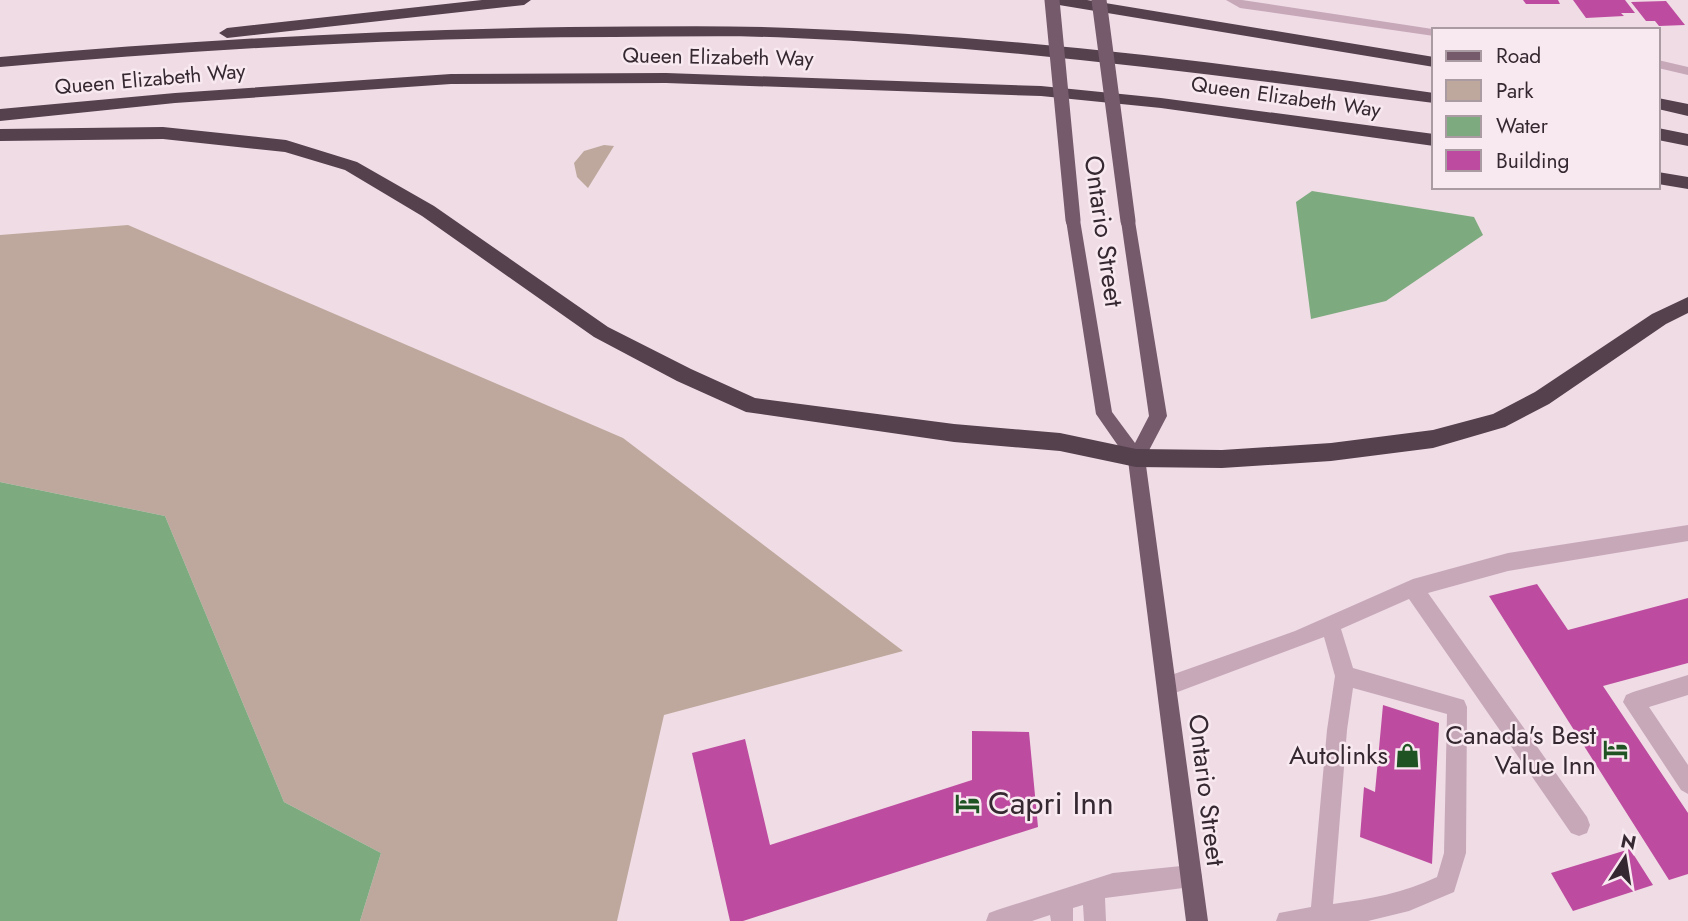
<svg xmlns="http://www.w3.org/2000/svg" width="1688" height="921" font-family="Jost,sans-serif">
  <style>
    .green { fill: #bea89d }
    .water { fill: #7dab7f }
    .building { fill: #bd4ca0 }
    .lines { fill: none; stroke-linecap: round; stroke-linejoin: round }
    .minor { fill: #c7a8b9; fill-rule: evenodd }
    .major { fill: #755a6c; fill-rule: evenodd }
    .highway { fill: #55404e; fill-rule: evenodd }
    .major-bridge { stroke: #755a6c; stroke-width: 15 }
    .labels { text-anchor: middle; stroke-width: 5; stroke-linejoin: round; paint-order: stroke }
    .far-street-label { font-size: 21px; fill: #352830; stroke: #f8e8ef }
    .street-label { font-size: 26px; fill: #352830; stroke: #f8e8ef }
    .poi-label { font-size: 26px; fill: #352830; stroke: #f8e8ef; text-anchor: end }
    .near-poi-label { font-size: 32px; fill: #352830; stroke: #f8e8ef; text-anchor: start }
  </style>
  <rect width="100%" height="100%" fill="#f0dce5"/>
  <!-- green -->
  <path class="green" d="M 604,145 L 614,146 L 588,188 L 577,177 L 574,163 L 584,151 Z
    M 128,225 L 623,438 L 903,651 L 664,715 L 617,921 L 360,921 L 381,853 L 284,802 L 165,516 L 0,482 L 0,235 Z"/>
  <!-- water -->
  <path class="water" d="M 1312,191 L 1474,217 L 1483,235 L 1386,301 L 1311,319 L 1296,202 Z
    M 0,482 L 165,516 L 284,802 L 381,853 L 360,921 L 0,921 Z"/>
  <!-- building -->
  <path class="building" d="M 1523,0 L 1558,0 L 1560,4 L 1526,4 Z
    M 1573,0 L 1625,0 L 1635,13 L 1621,13 L 1624,16 L 1586,18 Z
    M 1666,1 L 1685,25 L 1659,26 L 1655,21 L 1646,21 L 1631,2 Z
    M 1537,584 L 1568,630 L 1688,598 L 1688,663 L 1603,686 L 1688,813 L 1688,874 L 1669,880 L 1489,596 Z
    M 1383,705 L 1439,723 L 1432,864 L 1360,837 L 1364,787 L 1375,792 Z
    M 972,731 L 1029,732 L 1038,827 L 743,921 L 730,921 L 692,753 L 745,739 L 770,845 L 972,780 Z
    M 1630,849 L 1653,885 L 1573,911 L 1551,873 Z"/>
  <g class="lines">
    <!-- minor -->
    <path class="minor" d="M 1226,0 L 1242,0 L 1439,30 L 1434,30 L 1434,36 L 1240,8 Z
      M 1658,60 L 1688,67 L 1688,75 L 1658,68 Z
      M 1688,525 L 1688,541 L 1508,571 L 1428,593 L 1587,817 L 1590,825 L 1587,833 L 1579,836 L 1571,833 L 1409,599 L 1341,629 L 1353,668 L 1464,700 L 1467,707 L 1466,853 L 1454,892 L 1409,911 L 1368,921 L 1276,921 L 1279,913 L 1311,907 L 1327,730 L 1335,676 L 1324,637 L 1167,696 L 1160,693 L 1157,686 L 1160,679 L 1295,631 L 1413,579 L 1508,553 ZM 1353,688 L 1447,714 L 1444,853 L 1437,877 C 1404,893 1369,899 1333,904 L 1347,730 Z
      M 1688,675 L 1688,695 L 1649,707 L 1688,765 L 1688,794 L 1681,790 L 1623,702 L 1626,695 L 1633,692 Z
      M 1191,865 L 1199,868 L 1202,876 L 1199,884 L 1191,887 L 1105,898 L 1106,921 L 1084,921 L 1083,905 L 1073,908 L 1073,921 L 1051,921 L 1050,915 L 1032,921 L 986,921 L 989,913 L 997,910 L 1113,873 Z"/>
    <!-- major -->
    <path class="major" d="M 1073,215 L 1080,220 L 1112,412 L 1135,443 L 1149,416 L 1121,221 L 1128,216 L 1135,221 L 1167,416 L 1145,458 L 1208,921 L 1186,921 L 1128,460 L 1096,414 L 1066,220 Z"/>
    <!-- highway -->
    <path class="highway" d="M 482,0 L 531,0 L 524,5 L 227,38 L 219,33 L 227,28 Z
      M 1052,0 L 1087,0 L 1434,57 L 1434,67 L 1059,5 Z
      M 569,27 C 643,27 717,25 791,28 C 1007,36 1221,62 1434,93 L 1434,103 C 1221,76 1009,47 794,38 C 734,35 674,37 614,37 C 409,37 204,49 0,67 L 0,57 C 189,40 379,30 569,27 Z
      M 666,73 L 1041,86 L 1161,98 L 1434,134 L 1434,146 L 1161,108 L 1041,96 L 666,83 L 451,84 L 175,103 L 0,121 L 0,109 L 175,93 L 451,74 Z
      M 1658,98 L 1688,104 L 1688,116 L 1658,109 Z
      M 163,127 L 286,140 L 357,162 L 434,206 L 608,327 L 691,369 L 755,398 L 954,424 L 1060,433 L 1136,449 L 1222,450 L 1331,443 L 1433,430 L 1493,414 L 1535,392 L 1652,314 L 1688,297 L 1688,313 L 1666,324 L 1549,404 L 1505,427 L 1433,448 L 1331,461 L 1222,468 L 1136,467 L 1060,451 L 954,442 L 746,412 L 677,381 L 594,337 L 422,216 L 345,170 L 285,152 L 163,139 L 0,141 L 0,129 Z
      M 1658,128 L 1688,134 L 1688,146 L 1658,140 Z
      M 1658,172 L 1688,177 L 1688,189 L 1658,184 Z"/>
    <!-- major-bridge -->
    <path class="major-bridge" d="M 1052,0 L 1073,220
      M 1099,0 L 1128,221"/>
  </g>
  <!-- icons -->
  <defs>
    <symbol id="hotel-bare" viewBox="-9 -9 18 18"><path d="M-6-4.5h1.5V1H6V5H4.5V3h-9V5H-6ZM-4 0a1.8 1.8 0 1 1 3.6 0ZM.5 0V-2.5h3Q6-2.5 6 0Z" fill="#205324" stroke="#f8e8ef" stroke-width="2.5" paint-order="stroke"/></symbol>
    <symbol id="shop-bare" viewBox="-9 -9 18 18"><path d="M-5-2.5h2.3a2.7 3.5 0 0 1 5.4 0H5L5.5 6h-11ZM-1.5-2.5h3a1.5 2.3 0 0 0-3 0Z" fill="#205324" stroke="#f8e8ef" stroke-width="2.5" paint-order="stroke"/></symbol>
  </defs>
  <g fill-rule="evenodd">
    <use href="#hotel-bare" x="1598" y="732" width="35" height="35"/>
    <use href="#shop-bare" x="1390" y="738" width="35" height="35"/>
    <use href="#hotel-bare" x="950" y="786" width="35" height="35"/>
  </g>
  <g class="labels">
    <!-- far-street labels -->
    <g class="far-street-label">
      <text transform="translate(718 57) rotate(1)" y="7">Queen Elizabeth Way</text>
      <text transform="translate(150 79) rotate(-5)" y="7">Queen Elizabeth Way</text>
      <text transform="translate(1286 97) rotate(8)" y="7">Queen Elizabeth Way</text>
    </g>
    <!-- street labels -->
    <g class="street-label">
      <text transform="translate(1104 231) rotate(82)" y="9">Ontario Street</text>
      <text transform="translate(1207 790) rotate(83)" y="9">Ontario Street</text>
    </g>
    <!-- poi labels -->
    <g class="poi-label">
      <text x="1596" y="744">Canada's Best<tspan x="1596" dy="30">Value Inn</tspan></text>
      <text x="1388" y="764">Autolinks</text>
    </g>
    <!-- near-poi labels -->
    <g class="near-poi-label">
      <text x="988" y="814">Capri Inn</text>
    </g>
  </g>
  <!-- legend -->
  <rect x="1432" y="28" width="228" height="161" fill="#f8e8ef" stroke="#aa9ba3" stroke-width="2"/>
  <rect x="1446" y="51" width="35" height="10" fill="#755a6c" stroke="#aa9ba3" stroke-width="2"/>
  <text x="1496" y="63" font-size="21" fill="#352830">Road</text>
  <rect x="1446" y="80" width="35" height="21" fill="#bea89d" stroke="#aa9ba3" stroke-width="2"/>
  <text x="1496" y="98" font-size="21" fill="#352830">Park</text>
  <rect x="1446" y="116" width="35" height="21" fill="#7dab7f" stroke="#aa9ba3" stroke-width="2"/>
  <text x="1496" y="133" font-size="21" fill="#352830">Water</text>
  <rect x="1446" y="150" width="35" height="21" fill="#bd4ca0" stroke="#aa9ba3" stroke-width="2"/>
  <text x="1496" y="168" font-size="21" fill="#352830">Building</text>
  <!-- north arrow -->
  <g transform="translate(1625 858) rotate(12)" stroke="#f8e8ef" stroke-width="5" paint-order="stroke">
  <path d="M0-5L12 26L0 18L-12 26Z" fill="#352830"/>
  <text y="-10" font-size="19" font-weight="bold" text-anchor="middle" fill="#352830">N</text>
  </g>
</svg>
